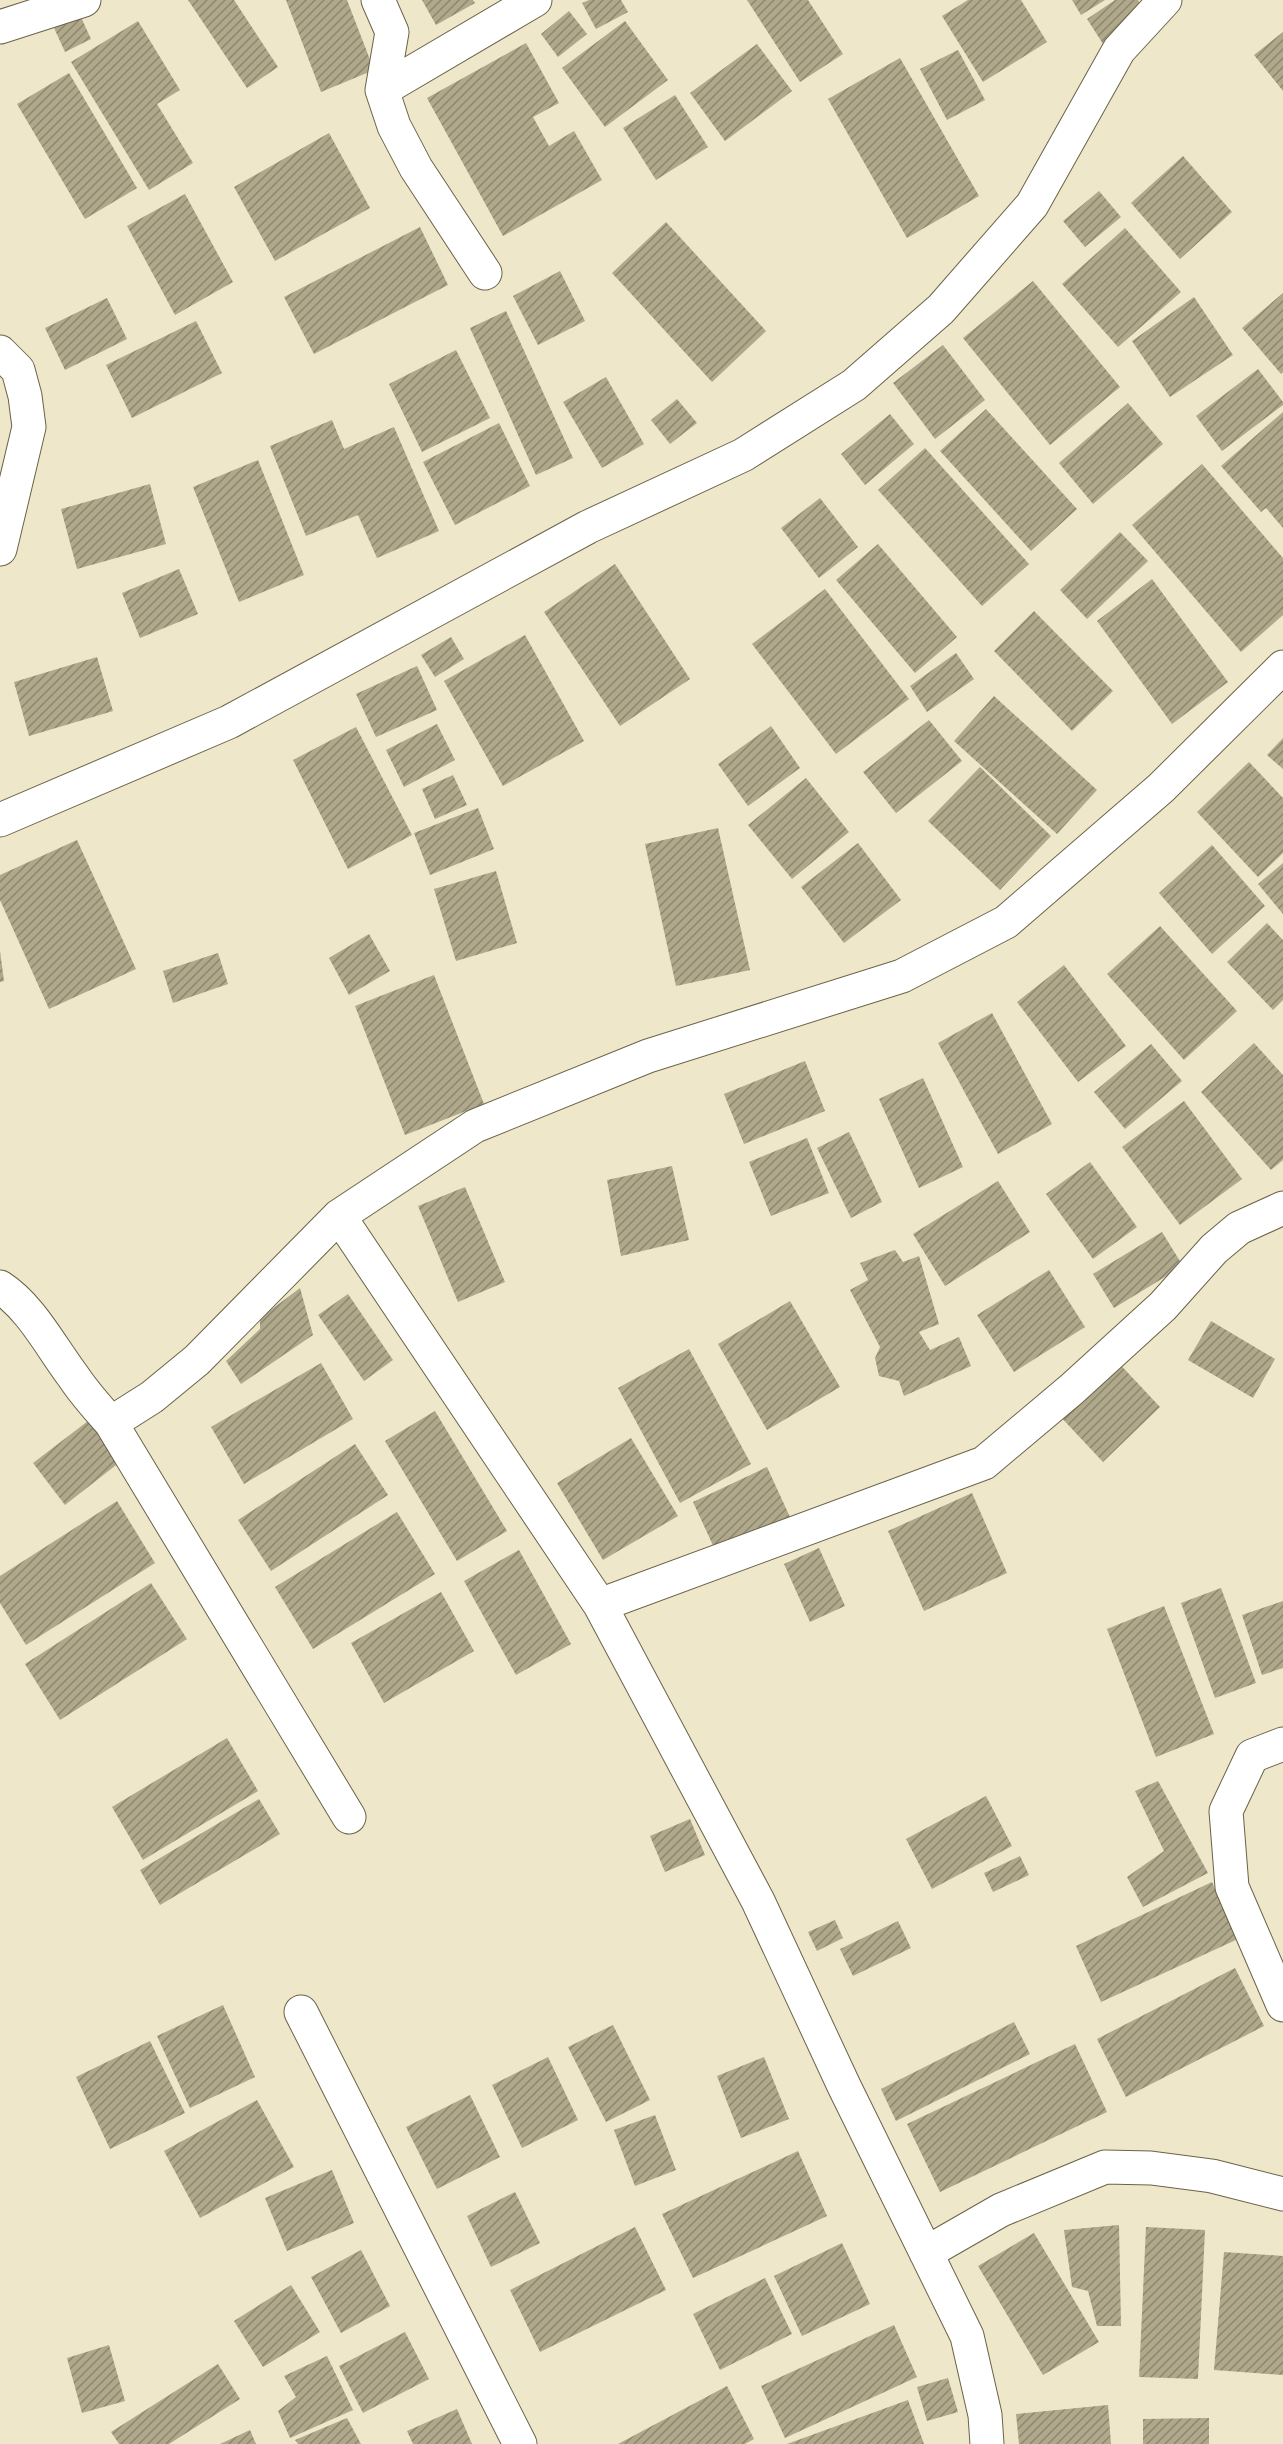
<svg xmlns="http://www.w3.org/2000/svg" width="1283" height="2444" font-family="'Fira Sans',sans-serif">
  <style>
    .building { fill: url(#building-hatch) }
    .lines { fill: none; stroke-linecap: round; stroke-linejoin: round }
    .street-casing { stroke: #6a6349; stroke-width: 35 }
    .street { stroke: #fff; stroke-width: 33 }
  </style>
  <defs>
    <pattern id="building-hatch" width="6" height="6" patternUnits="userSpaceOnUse" patternTransform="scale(1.5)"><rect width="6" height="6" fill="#afa88b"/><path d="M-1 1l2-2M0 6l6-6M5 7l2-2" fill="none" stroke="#8d8770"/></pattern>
  </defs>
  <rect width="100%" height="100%" fill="#efe7c9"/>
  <!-- building -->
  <path class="building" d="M 188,0 L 234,0 L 278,67 L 247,88 Z
    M 286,0 L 347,0 L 374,70 L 321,92 Z
    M 422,0 L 473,0 L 475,3 L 436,25 Z
    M 589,0 L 621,0 L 628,12 L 596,29 L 582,3 Z
    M 747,0 L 808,0 L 843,54 L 800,82 Z
    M 968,0 L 1021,0 L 1047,42 L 983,82 L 942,16 Z
    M 1072,0 L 1105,0 L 1081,15 Z
    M 1115,0 L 1138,0 L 1149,17 L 1105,47 L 1087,19 Z
    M 569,11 L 587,34 L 558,57 L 541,34 Z
    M 80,15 L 91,39 L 65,52 L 54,28 Z
    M 138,21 L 180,90 L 157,104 L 193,163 L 149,190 L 71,62 Z
    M 625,21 L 668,80 L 605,127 L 562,68 Z
    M 1283,32 L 1283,91 L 1254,55 Z
    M 526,43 L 559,103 L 533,117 L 549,146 L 574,131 L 602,180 L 503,236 L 427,98 Z
    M 757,44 L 792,91 L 725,141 L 690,93 Z
    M 958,50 L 985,100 L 947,120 L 920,69 Z
    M 900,58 L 979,196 L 907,238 L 828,99 Z
    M 69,73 L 137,188 L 85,219 L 17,104 Z
    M 675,95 L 708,147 L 656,180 L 623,128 Z
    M 329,133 L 370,208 L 275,261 L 234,187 Z
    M 1183,156 L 1232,212 L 1180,259 L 1131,203 Z
    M 1099,191 L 1121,217 L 1085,247 L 1063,221 Z
    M 185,194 L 233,282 L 175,315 L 127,226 Z
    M 666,222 L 766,331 L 712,382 L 612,273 Z
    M 420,227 L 448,285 L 314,354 L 284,297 Z
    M 1125,228 L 1181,292 L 1118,347 L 1062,284 Z
    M 560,271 L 585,321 L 538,345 L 513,296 Z
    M 1033,281 L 1120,387 L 1050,445 L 963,338 Z
    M 1283,293 L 1283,372 L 1281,374 L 1242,328 Z
    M 1194,297 L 1233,355 L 1170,397 L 1132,341 Z
    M 107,298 L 127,339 L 65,370 L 45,328 Z
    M 506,311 L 573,458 L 536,475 L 470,328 Z
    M 196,321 L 222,373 L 132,418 L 106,365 Z
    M 943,345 L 985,400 L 935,439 L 893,383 Z
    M 456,350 L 490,418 L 422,452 L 389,384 Z
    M 1258,369 L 1283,402 L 1283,405 L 1222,451 L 1196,416 Z
    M 606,377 L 644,444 L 602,468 L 563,402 Z
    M 677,399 L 697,423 L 670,444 L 651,420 Z
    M 1128,403 L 1163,444 L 1093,504 L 1059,463 Z
    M 986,409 L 1077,509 L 1031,551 L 940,451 Z
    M 1283,412 L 1283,528 L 1266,508 L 1261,512 L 1221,466 Z
    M 890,414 L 914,444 L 865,485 L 841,454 Z
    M 332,420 L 344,449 L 394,427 L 439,531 L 377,558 L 358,515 L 306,536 L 270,446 Z
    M 499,423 L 530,486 L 455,525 L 423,462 Z
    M 925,448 L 1029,564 L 982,606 L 878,490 Z
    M 258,460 L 304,575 L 239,602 L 193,487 Z
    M 1202,464 L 1283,558 L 1283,615 L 1241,652 L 1132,525 Z
    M 150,484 L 166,544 L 77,569 L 61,509 Z
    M 820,498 L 858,547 L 819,578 L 781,528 Z
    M 1120,532 L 1148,561 L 1087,619 L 1060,590 Z
    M 878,544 L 957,637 L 915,673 L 836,580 Z
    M 615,564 L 690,679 L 620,726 L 544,612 Z
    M 179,569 L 198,614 L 140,638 L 122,593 Z
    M 1152,579 L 1228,682 L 1172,724 L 1097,621 Z
    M 825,589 L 909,699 L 836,754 L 752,644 Z
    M 1034,611 L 1113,691 L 1072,731 L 994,651 Z
    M 525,635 L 584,741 L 503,786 L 444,681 Z
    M 451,637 L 464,659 L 435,677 L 421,655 Z
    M 956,653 L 974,679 L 927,712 L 910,686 Z
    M 97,657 L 113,711 L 29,736 L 14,682 Z
    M 417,666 L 437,710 L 376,737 L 356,694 Z
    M 994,696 L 1097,790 L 1057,834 L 954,741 Z
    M 929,720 L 962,761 L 896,813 L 863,772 Z
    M 437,724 L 455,760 L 404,787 L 386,750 Z
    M 771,726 L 800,768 L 748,806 L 718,764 Z
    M 356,727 L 412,835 L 348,869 L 293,760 Z
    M 1283,738 L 1283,769 L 1267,755 Z
    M 1249,762 L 1283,798 L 1283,853 L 1258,877 L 1197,812 Z
    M 980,767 L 1051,836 L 1000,890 L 928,821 Z
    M 453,775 L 467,805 L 435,819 L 422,789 Z
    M 806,778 L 849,832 L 792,879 L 748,825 Z
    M 478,808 L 494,849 L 430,875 L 414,833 Z
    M 718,828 L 750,970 L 676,986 L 645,844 Z
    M 77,840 L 136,969 L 49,1009 L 0,900 L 0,875 Z
    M 858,843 L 901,900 L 844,943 L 801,887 Z
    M 1212,845 L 1265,906 L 1212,954 L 1159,893 Z
    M 1283,863 L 1283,914 L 1258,884 Z
    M 496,871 L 517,943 L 456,961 L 434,889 Z
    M 1267,923 L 1283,940 L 1283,1000 L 1273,1010 L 1227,962 Z
    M 1160,926 L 1237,1011 L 1184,1060 L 1107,974 Z
    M 369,934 L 390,971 L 349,995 L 329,958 Z
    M 0,951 L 4,981 L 0,982 Z
    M 218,953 L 228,984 L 173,1003 L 163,971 Z
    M 1064,965 L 1126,1046 L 1078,1082 L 1017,1002 Z
    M 434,975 L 484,1104 L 405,1135 L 355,1006 Z
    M 992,1013 L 1052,1124 L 998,1154 L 938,1043 Z
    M 1254,1043 L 1283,1075 L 1283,1160 L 1271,1170 L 1201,1092 Z
    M 1151,1044 L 1182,1081 L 1125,1129 L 1094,1092 Z
    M 805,1061 L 825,1111 L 744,1144 L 724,1094 Z
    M 923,1078 L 963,1167 L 919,1188 L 879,1099 Z
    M 1184,1101 L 1242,1179 L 1180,1225 L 1122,1147 Z
    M 849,1132 L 882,1202 L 851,1218 L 817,1148 Z
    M 807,1138 L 829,1193 L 771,1216 L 749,1162 Z
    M 1090,1162 L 1137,1227 L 1093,1259 L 1046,1194 Z
    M 672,1166 L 689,1240 L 621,1256 L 607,1180 Z
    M 998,1181 L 1030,1232 L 945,1286 L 913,1234 Z
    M 465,1187 L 505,1282 L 458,1302 L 418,1206 Z
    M 1162,1232 L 1183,1266 L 1114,1308 L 1093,1274 Z
    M 895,1250 L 903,1262 L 919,1256 L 939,1324 L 919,1332 L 930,1350 L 959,1337 L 971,1366 L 904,1396 L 899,1381 L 879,1376 L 875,1358 L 880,1347 L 850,1290 L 868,1280 L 860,1263 Z
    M 1049,1270 L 1085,1327 L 1014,1372 L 977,1315 Z
    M 300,1288 L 313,1335 L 241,1384 L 226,1361 L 260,1329 L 260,1318 Z
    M 348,1294 L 393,1360 L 364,1381 L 318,1315 Z
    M 790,1301 L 840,1387 L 767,1430 L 718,1344 Z
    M 1211,1321 L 1275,1359 L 1253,1398 L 1188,1360 Z
    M 689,1349 L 751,1464 L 680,1503 L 618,1388 Z
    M 1114,1358 L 1160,1407 L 1103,1462 L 1057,1413 Z
    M 321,1363 L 353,1419 L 244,1484 L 211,1427 Z
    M 435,1411 L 507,1531 L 457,1561 L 385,1441 Z
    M 88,1421 L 120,1462 L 65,1505 L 33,1463 Z
    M 631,1438 L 678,1516 L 603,1560 L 557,1483 Z
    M 355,1444 L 388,1495 L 271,1571 L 238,1520 Z
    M 767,1467 L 790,1517 L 716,1552 L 693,1502 Z
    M 972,1493 L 1007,1573 L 924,1611 L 888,1531 Z
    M 117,1501 L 155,1563 L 26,1645 L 0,1603 L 0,1576 Z
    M 397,1512 L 435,1574 L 313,1649 L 275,1587 Z
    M 819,1548 L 845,1606 L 810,1622 L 784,1564 Z
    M 519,1550 L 571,1644 L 516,1675 L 464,1581 Z
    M 151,1583 L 187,1639 L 60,1720 L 25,1664 Z
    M 1221,1588 L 1256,1683 L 1215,1698 L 1181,1603 Z
    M 441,1592 L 474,1651 L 384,1703 L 351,1643 Z
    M 1283,1601 L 1283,1668 L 1262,1675 L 1242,1615 Z
    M 1164,1606 L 1214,1734 L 1156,1757 L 1107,1629 Z
    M 227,1738 L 258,1791 L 143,1860 L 112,1807 Z
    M 1158,1781 L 1208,1873 L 1143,1907 L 1127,1877 L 1164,1851 L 1135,1791 Z
    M 986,1796 L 1012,1846 L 932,1889 L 906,1839 Z
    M 259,1799 L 280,1834 L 160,1905 L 140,1870 Z
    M 690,1819 L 705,1855 L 665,1872 L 650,1836 Z
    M 1020,1856 L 1029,1875 L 993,1892 L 984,1873 Z
    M 1212,1882 L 1238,1939 L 1101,2002 L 1076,1946 Z
    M 835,1920 L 843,1938 L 817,1951 L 808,1932 Z
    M 898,1921 L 911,1948 L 853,1976 L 840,1949 Z
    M 1235,1968 L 1264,2026 L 1126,2097 L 1097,2039 Z
    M 223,2005 L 255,2077 L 190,2108 L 157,2036 Z
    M 1014,2022 L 1030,2054 L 896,2121 L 881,2089 Z
    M 613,2025 L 650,2100 L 606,2122 L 568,2047 Z
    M 150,2041 L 185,2113 L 110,2149 L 76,2077 Z
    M 1075,2044 L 1107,2112 L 940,2192 L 907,2124 Z
    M 548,2057 L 578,2120 L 522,2148 L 492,2085 Z
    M 764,2057 L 789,2119 L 741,2138 L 717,2076 Z
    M 470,2095 L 500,2157 L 437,2189 L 406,2127 Z
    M 257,2100 L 294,2167 L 200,2218 L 164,2151 Z
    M 655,2115 L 676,2170 L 635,2186 L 614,2130 Z
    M 798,2151 L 827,2216 L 693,2278 L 662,2214 Z
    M 332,2170 L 354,2223 L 287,2251 L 265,2198 Z
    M 515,2192 L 540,2243 L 491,2267 L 467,2216 Z
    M 1119,2225 L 1121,2326 L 1097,2326 L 1088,2291 L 1072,2287 L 1064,2230 Z
    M 635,2227 L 666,2290 L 540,2352 L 510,2290 Z
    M 1146,2227 L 1205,2230 L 1198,2379 L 1139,2377 Z
    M 1034,2233 L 1099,2342 L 1043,2375 L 978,2266 Z
    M 842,2243 L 870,2304 L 802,2336 L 774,2276 Z
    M 361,2250 L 390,2306 L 341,2333 L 311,2277 Z
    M 1224,2252 L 1283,2256 L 1283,2375 L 1214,2370 Z
    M 765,2278 L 792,2334 L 720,2370 L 693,2314 Z
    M 291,2285 L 320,2332 L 263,2367 L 234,2321 Z
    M 894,2325 L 917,2377 L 785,2438 L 761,2386 Z
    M 405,2332 L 429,2379 L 363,2413 L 339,2366 Z
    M 109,2345 L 125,2401 L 82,2413 L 67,2358 Z
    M 327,2356 L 353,2410 L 290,2438 L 278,2411 L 296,2397 L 284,2376 Z
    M 218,2364 L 240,2399 L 169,2444 L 119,2444 L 111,2432 Z
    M 948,2378 L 958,2412 L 927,2421 L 917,2387 Z
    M 727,2386 L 754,2439 L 745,2444 L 618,2444 Z
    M 908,2400 L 924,2444 L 787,2444 Z
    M 1108,2405 L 1111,2444 L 1019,2444 L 1016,2414 Z
    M 457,2409 L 472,2444 L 413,2444 L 407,2431 Z
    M 347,2418 L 361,2444 L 298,2444 L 295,2440 Z
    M 1209,2418 L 1209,2444 L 1143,2444 L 1143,2419 Z
    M 250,2430 L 256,2444 L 220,2444 Z"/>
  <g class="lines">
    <defs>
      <path id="street" d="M 378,0 L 392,32 L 382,90 L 394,126 L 416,168 L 485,273
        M 0,27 L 84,0
        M 382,90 L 535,0
        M 0,352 L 18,370 L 25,396 L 29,427 L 0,549
        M 0,820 L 229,722 L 588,527 L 743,455 L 854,385 L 941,309 L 1032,205 L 1119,50 L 1165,0
        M 339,1216 L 600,1605 L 758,1901 L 844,2086 L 967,2336 L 985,2415 L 987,2444
        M 0,1287 C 31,1307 51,1347 73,1376 C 84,1393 98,1408 111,1423 L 349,1817
        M 111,1423 L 152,1397 L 197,1360 L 339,1216 L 475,1126 L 648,1056 L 902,976 L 1006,922 L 1161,788 L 1283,667
        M 600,1605 L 984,1463 L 1072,1389 L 1163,1306 L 1214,1249 L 1239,1228 L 1283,1208
        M 1283,1744 L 1252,1756 L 1226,1811 L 1232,1887 L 1283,2005
        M 301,2012 L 520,2444
        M 926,2253 L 1001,2210 L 1105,2167 L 1151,2168 L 1212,2176 L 1283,2194"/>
    </defs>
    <!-- street casing -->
    <use href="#street" class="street-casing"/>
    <!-- street -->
    <use href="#street" class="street"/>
  </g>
</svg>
